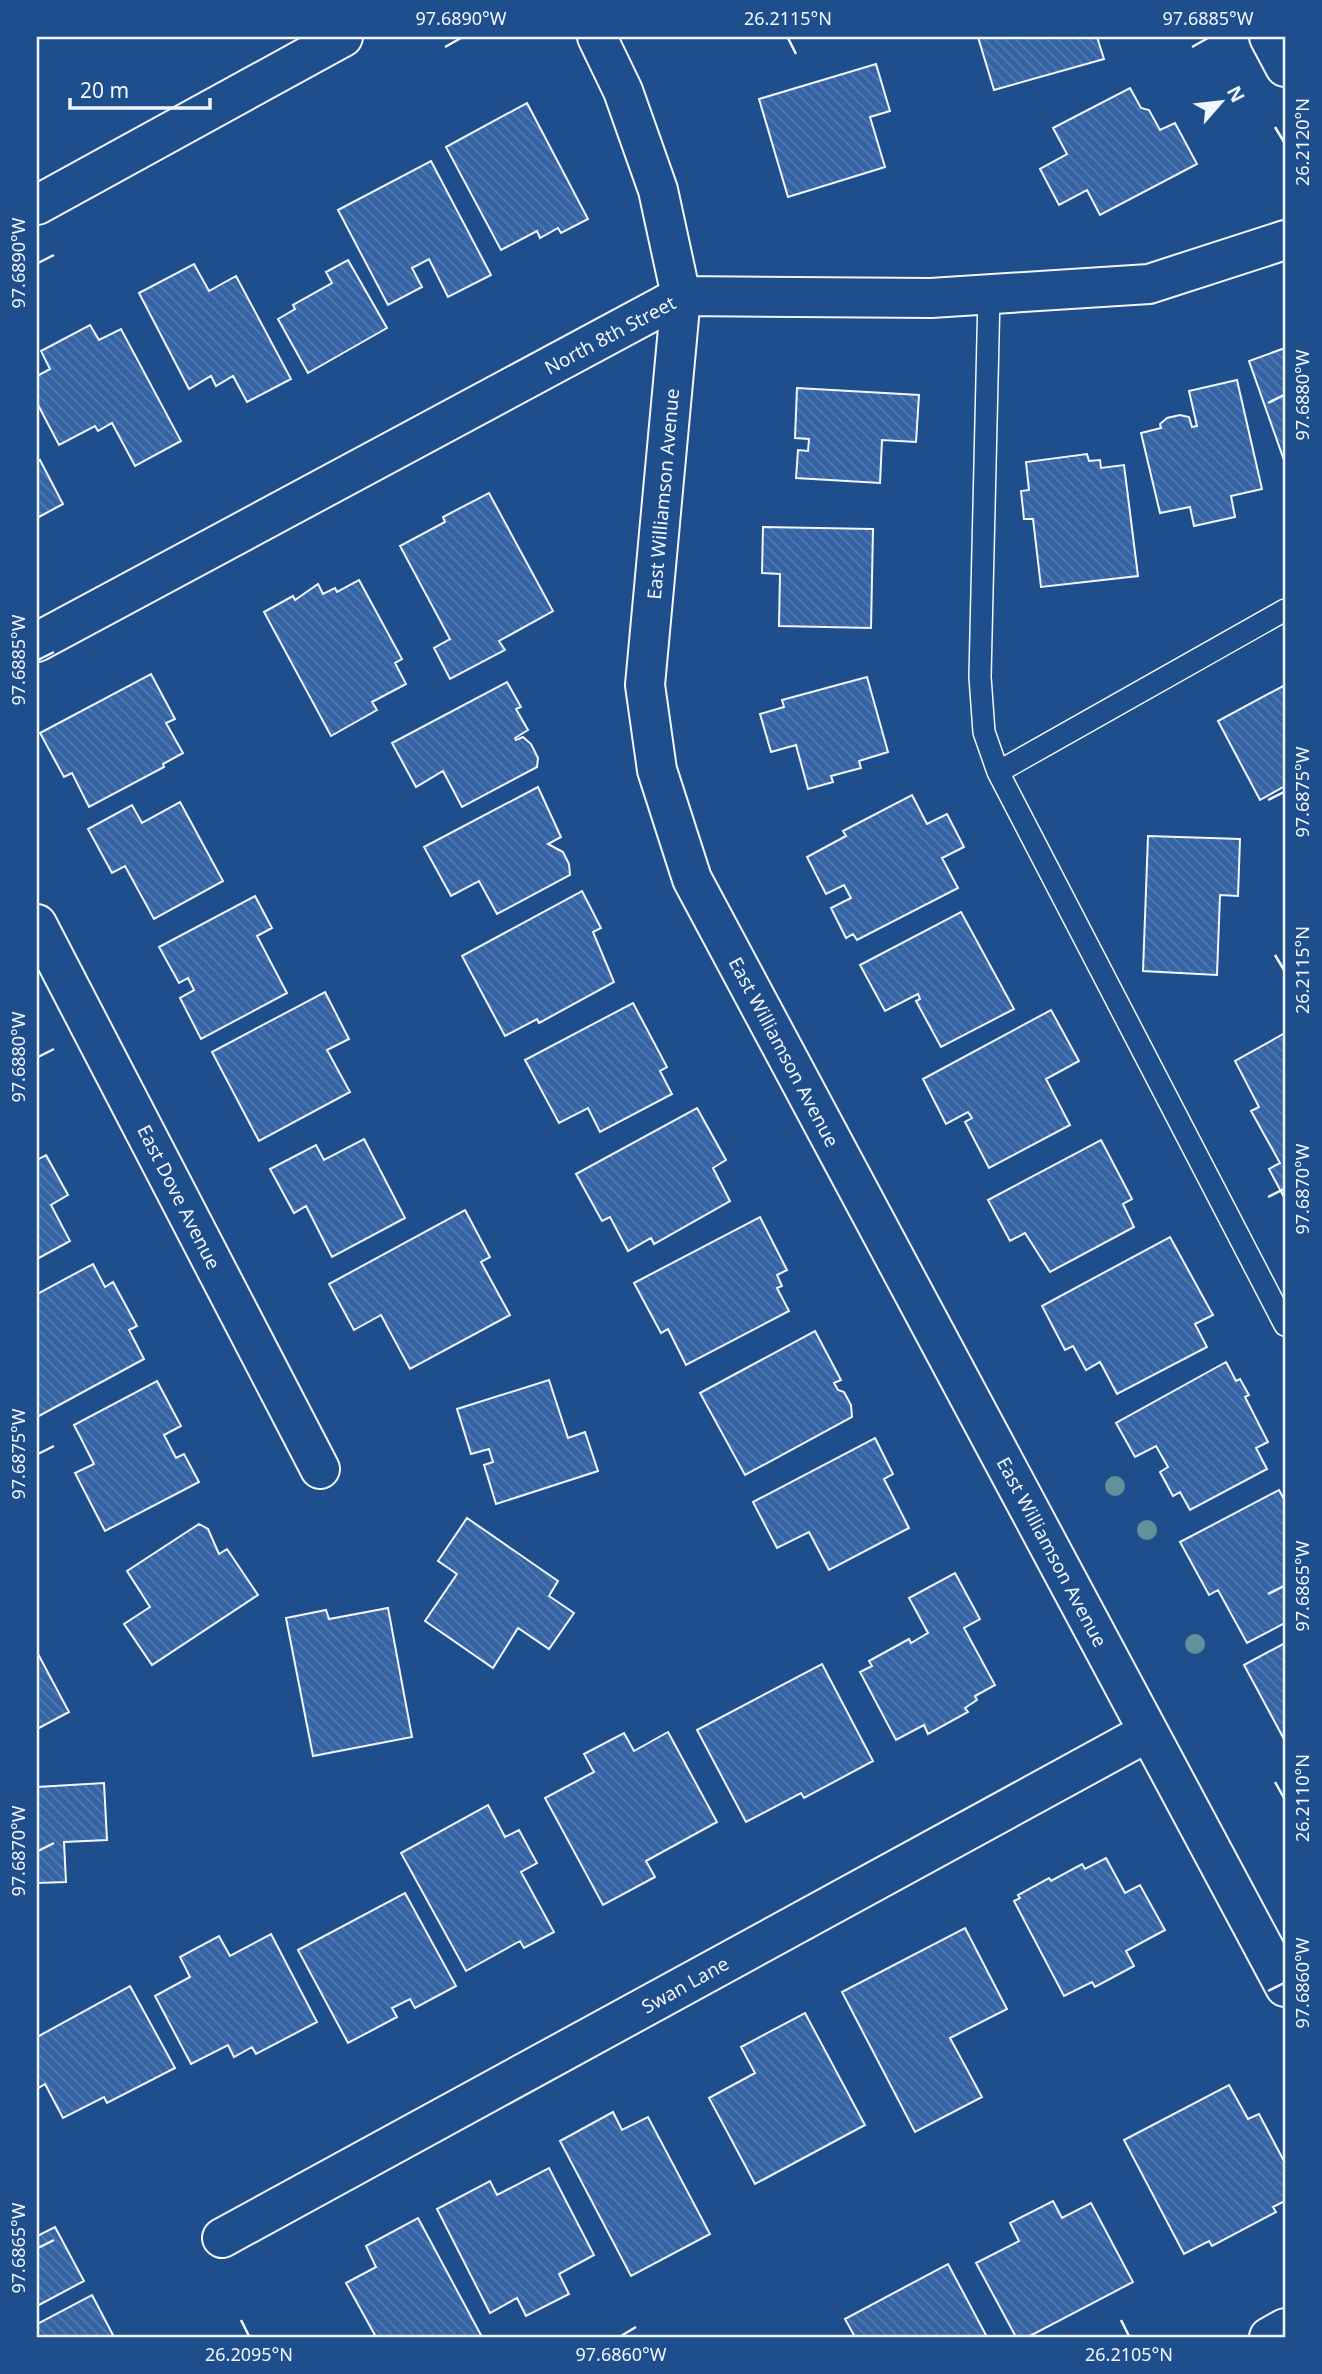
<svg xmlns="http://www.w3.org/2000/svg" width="1322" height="2374" font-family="'Noto Sans',sans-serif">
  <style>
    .building { fill: url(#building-back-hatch); stroke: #f2f6ff; stroke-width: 2 }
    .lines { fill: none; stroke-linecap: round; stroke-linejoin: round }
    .lane-casing { stroke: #f2f6ff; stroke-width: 24 }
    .street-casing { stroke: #f2f6ff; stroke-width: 42 }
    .secondary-casing { stroke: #f2f6ff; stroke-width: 42 }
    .lane { stroke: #1f4e8c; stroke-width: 21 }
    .street { stroke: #1f4e8c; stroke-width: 38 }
    .secondary { stroke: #1f4e8c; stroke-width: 38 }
    .tree { fill: #61919a }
    .ticks { fill: none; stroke: #f2f6ff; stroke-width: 2.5 }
    .labels { text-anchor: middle; stroke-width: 5; stroke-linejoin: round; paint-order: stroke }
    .street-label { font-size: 19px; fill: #f2f6ff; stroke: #1f4e8c }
    .neatline { fill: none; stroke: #f2f6ff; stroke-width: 2.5 }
    .ticks-label { font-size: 18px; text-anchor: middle; fill: #f2f6ff }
  </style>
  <defs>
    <pattern id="building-back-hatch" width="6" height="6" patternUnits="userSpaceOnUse" patternTransform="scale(1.75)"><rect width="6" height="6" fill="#3563a3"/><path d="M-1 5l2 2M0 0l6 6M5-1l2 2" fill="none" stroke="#537ab1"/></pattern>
  </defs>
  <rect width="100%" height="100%" fill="#1f4e8c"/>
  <!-- building -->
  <path class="building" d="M 978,37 L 1097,37 L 1104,59 L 994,90 Z
    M 876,64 L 890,111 L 870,117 L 885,167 L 788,197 L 759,99 Z
    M 1130,88 L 1141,108 L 1149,110 L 1160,130 L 1175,123 L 1197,164 L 1100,215 L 1087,190 L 1059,205 L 1040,169 L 1067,154 L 1053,128 Z
    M 527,103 L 588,219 L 561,233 L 558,228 L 540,238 L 537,231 L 501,250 L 446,147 Z
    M 431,161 L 491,275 L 448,297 L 429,259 L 412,268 L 422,287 L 388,305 L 338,210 Z
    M 348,260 L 387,328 L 308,373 L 278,319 L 295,309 L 293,305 L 332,283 L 326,272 Z
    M 194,264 L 209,291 L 236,276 L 291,379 L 247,402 L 233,376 L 216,386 L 211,376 L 189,389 L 139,293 Z
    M 90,325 L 99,340 L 121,329 L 181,441 L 135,466 L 112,423 L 98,431 L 95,426 L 59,445 L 37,403 L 37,376 L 50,369 L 41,351 Z
    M 1285,348 L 1285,463 L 1249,361 Z
    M 1237,380 L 1262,489 L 1231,496 L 1235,517 L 1194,526 L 1190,507 L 1160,513 L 1141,433 L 1161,428 L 1160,424 L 1167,418 L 1180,415 L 1189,417 L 1192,427 L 1197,426 L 1189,391 Z
    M 797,388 L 919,395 L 916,442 L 882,440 L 880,483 L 796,478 L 798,450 L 808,451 L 809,439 L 795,438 Z
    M 1087,454 L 1089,461 L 1100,460 L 1101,468 L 1124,465 L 1138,576 L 1041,587 L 1033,519 L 1024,519 L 1021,491 L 1029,490 L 1026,462 Z
    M 40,460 L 63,504 L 37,518 L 37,462 Z
    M 489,493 L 553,611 L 499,641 L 505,650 L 450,679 L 434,648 L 450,639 L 400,546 L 445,522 L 443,517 Z
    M 763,527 L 873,529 L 871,628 L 779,626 L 780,574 L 762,573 Z
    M 359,580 L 402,659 L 395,663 L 406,684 L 372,702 L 377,710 L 331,736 L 264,612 L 293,596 L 295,600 L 318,584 L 323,594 L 335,588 L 337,592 Z
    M 151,674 L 175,719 L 166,723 L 183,753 L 163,764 L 164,767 L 89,807 L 72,773 L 64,777 L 40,733 Z
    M 867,677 L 888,752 L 859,761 L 861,768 L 831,776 L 833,782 L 808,789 L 796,745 L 771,752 L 760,714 L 784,707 L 782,700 Z
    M 507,682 L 521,707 L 516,709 L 528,730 L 515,738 L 516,740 L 523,737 L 531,744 L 538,758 L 537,767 L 462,807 L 443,771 L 416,787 L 392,743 Z
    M 1285,685 L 1285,786 L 1260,800 L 1218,721 Z
    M 538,787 L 561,837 L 548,844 L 563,852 L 569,864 L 570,875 L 497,914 L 479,881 L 451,896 L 424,847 Z
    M 912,795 L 927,824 L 947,814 L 964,847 L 942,858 L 958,888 L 857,940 L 853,934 L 846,938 L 831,908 L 851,898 L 844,885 L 826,894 L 807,857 L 846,836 L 843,831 Z
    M 180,802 L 223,881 L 154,919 L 125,866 L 112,873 L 88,829 L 132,805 L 142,823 Z
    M 1148,836 L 1240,839 L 1238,896 L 1220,895 L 1217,975 L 1143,971 Z
    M 582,891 L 601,928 L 593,932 L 614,982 L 539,1023 L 537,1019 L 505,1036 L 462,956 Z
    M 255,896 L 272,928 L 257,936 L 287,993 L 201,1039 L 180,998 L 194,990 L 188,978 L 179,983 L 159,947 Z
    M 961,912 L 1014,1009 L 941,1047 L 916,1001 L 920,999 L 918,994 L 885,1011 L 860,965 Z
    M 325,992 L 349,1039 L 327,1050 L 350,1092 L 259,1141 L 212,1052 Z
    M 633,1003 L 667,1067 L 660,1071 L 672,1094 L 600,1132 L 588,1108 L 559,1123 L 525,1060 Z
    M 1051,1010 L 1079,1061 L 1046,1079 L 1070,1125 L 989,1168 L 965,1122 L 972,1118 L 968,1112 L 946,1124 L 923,1079 Z
    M 1285,1033 L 1285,1199 L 1269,1169 L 1280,1163 L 1251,1111 L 1259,1107 L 1235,1061 Z
    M 697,1108 L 726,1160 L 713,1168 L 730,1201 L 654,1244 L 651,1238 L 628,1251 L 610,1217 L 602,1221 L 576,1174 Z
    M 364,1139 L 405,1218 L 332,1257 L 306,1206 L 294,1213 L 270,1169 L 316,1145 L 324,1160 Z
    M 1101,1140 L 1132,1199 L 1123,1204 L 1134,1227 L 1050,1272 L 1025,1233 L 1010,1241 L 988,1200 Z
    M 46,1155 L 68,1195 L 51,1205 L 70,1241 L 37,1259 L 37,1160 Z
    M 465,1210 L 490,1257 L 481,1262 L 510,1315 L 410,1369 L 381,1315 L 354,1330 L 329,1284 Z
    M 760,1217 L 787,1270 L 777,1275 L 782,1286 L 777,1288 L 789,1311 L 686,1365 L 668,1329 L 661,1333 L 634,1283 Z
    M 1170,1237 L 1213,1315 L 1195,1324 L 1207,1347 L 1117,1394 L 1100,1362 L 1086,1370 L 1073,1346 L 1065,1350 L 1042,1306 Z
    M 93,1264 L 105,1287 L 113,1282 L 137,1326 L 129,1330 L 144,1359 L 37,1417 L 37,1294 Z
    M 815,1331 L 841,1380 L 834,1383 L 838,1390 L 844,1392 L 851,1405 L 852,1417 L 745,1475 L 700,1393 Z
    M 1226,1362 L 1236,1381 L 1240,1379 L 1249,1395 L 1245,1397 L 1268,1442 L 1256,1448 L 1267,1469 L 1190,1510 L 1180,1492 L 1173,1496 L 1160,1472 L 1168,1467 L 1156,1446 L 1135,1457 L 1116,1423 Z
    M 549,1380 L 568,1438 L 585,1432 L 598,1471 L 496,1504 L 484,1465 L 493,1462 L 489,1449 L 471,1454 L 457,1409 Z
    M 157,1381 L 181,1426 L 164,1435 L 176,1458 L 184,1454 L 199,1482 L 105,1531 L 75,1473 L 94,1464 L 74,1425 Z
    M 875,1438 L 893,1474 L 884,1479 L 909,1528 L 829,1570 L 809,1532 L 777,1548 L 753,1502 Z
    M 1279,1490 L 1285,1501 L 1285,1623 L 1247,1643 L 1218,1590 L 1209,1595 L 1180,1542 Z
    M 467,1518 L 558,1581 L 549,1596 L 574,1613 L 549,1649 L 518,1628 L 493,1668 L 425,1621 L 457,1574 L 438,1561 Z
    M 199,1524 L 208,1529 L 219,1554 L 227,1549 L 258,1595 L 152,1665 L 124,1624 L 150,1607 L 127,1571 Z
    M 955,1573 L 980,1619 L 964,1628 L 995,1685 L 975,1696 L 977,1700 L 965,1708 L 968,1712 L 928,1734 L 924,1725 L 896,1740 L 860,1672 L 872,1666 L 869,1661 L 909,1639 L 911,1643 L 928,1633 L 909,1598 Z
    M 388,1608 L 412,1737 L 313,1756 L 286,1618 L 326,1610 L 329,1619 Z
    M 1285,1643 L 1285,1741 L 1244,1665 Z
    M 37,1652 L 69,1712 L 37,1729 Z
    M 822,1664 L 873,1761 L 804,1798 L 801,1793 L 746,1822 L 697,1730 Z
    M 668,1732 L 717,1822 L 646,1861 L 655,1877 L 603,1905 L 545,1798 L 594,1772 L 584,1754 L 624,1733 L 634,1751 Z
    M 104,1783 L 107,1840 L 64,1842 L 66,1882 L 37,1883 L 37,1787 Z
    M 488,1805 L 505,1837 L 519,1830 L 537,1863 L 521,1872 L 554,1932 L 524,1948 L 520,1941 L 466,1971 L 401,1853 Z
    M 1106,1858 L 1125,1893 L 1140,1885 L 1165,1930 L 1126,1951 L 1134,1966 L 1095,1987 L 1092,1982 L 1064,1996 L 1014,1901 L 1020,1898 L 1018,1895 L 1049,1878 L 1051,1881 L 1082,1864 L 1085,1869 Z
    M 405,1893 L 456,1986 L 415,2008 L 410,1999 L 392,2008 L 397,2017 L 348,2043 L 298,1950 Z
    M 965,1928 L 1007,2009 L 950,2038 L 982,2097 L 915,2132 L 842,1992 Z
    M 271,1934 L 317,2022 L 256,2054 L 252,2047 L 234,2057 L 228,2045 L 191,2064 L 155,1996 L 190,1977 L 180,1957 L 219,1936 L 230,1956 Z
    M 130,1986 L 175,2068 L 107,2103 L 104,2097 L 63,2118 L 45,2084 L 37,2089 L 37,2037 Z
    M 805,2013 L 865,2125 L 755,2184 L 709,2098 L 755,2073 L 741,2047 Z
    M 1229,2085 L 1248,2119 L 1259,2114 L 1285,2163 L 1285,2201 L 1273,2207 L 1276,2212 L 1212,2246 L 1209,2241 L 1184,2254 L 1124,2140 Z
    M 613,2112 L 622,2130 L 648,2117 L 710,2234 L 631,2276 L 560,2141 Z
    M 549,2168 L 594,2255 L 559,2274 L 569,2294 L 526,2316 L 517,2298 L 490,2313 L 437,2209 L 490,2181 L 497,2195 Z
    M 1053,2201 L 1062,2218 L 1091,2203 L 1133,2282 L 1028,2337 L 1016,2337 L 976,2263 L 1019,2241 L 1010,2223 Z
    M 418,2218 L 482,2337 L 376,2337 L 346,2283 L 376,2267 L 366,2246 Z
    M 55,2227 L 84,2281 L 37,2306 L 37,2236 Z
    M 948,2264 L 987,2337 L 855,2337 L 845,2319 Z
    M 92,2295 L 114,2337 L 37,2337 L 37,2324 Z"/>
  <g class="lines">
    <defs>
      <path id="lane" d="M 989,295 L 980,677 L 984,732 L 998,772 L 1285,1325
        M 998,772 L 1285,610"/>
      <path id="street" d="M 597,37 L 623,91 L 658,190 L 681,296 L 645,685 L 657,770 L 692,879 L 1285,1987
        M 1269,37 L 1285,67
        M 37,642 L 681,296 L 931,298 L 1149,284 L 1285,240
        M 37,924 L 320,1469
        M 222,2238 L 1148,1732
        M 1269,2337 L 1285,2328"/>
      <path id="secondary" d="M 37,205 L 343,37"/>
    </defs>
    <!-- lane casing -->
    <use href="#lane" class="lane-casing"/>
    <!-- street casing -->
    <use href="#street" class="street-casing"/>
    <!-- secondary casing -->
    <use href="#secondary" class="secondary-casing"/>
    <!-- lane -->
    <use href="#lane" class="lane"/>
    <!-- street -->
    <use href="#street" class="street"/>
    <!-- secondary -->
    <use href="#secondary" class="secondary"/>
  </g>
  <!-- trees -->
  <g class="tree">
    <circle cx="1115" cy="1486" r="10"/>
    <circle cx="1147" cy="1530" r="10"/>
    <circle cx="1195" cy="1644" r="10"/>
  </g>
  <!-- ticks -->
  <path class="ticks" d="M 788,38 L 796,54M 445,47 L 461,38M 1192,47 L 1208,38M 1275,127 L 1284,142M 38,263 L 54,255M 1268,403 L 1284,395M 38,660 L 54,652M 1268,800 L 1284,792M 1275,955 L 1284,970M 38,1057 L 54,1049M 1268,1197 L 1284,1189M 38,1454 L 54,1446M 1268,1594 L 1284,1586M 1275,1782 L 1284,1798M 38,1851 L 54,1843M 1268,1991 L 1284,1983M 38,2248 L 54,2240M 241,2320 L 249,2336M 1121,2320 L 1129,2336M 621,2336 L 636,2327"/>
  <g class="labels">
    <!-- street labels -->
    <g class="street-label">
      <text transform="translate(610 335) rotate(-28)" y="7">North 8th Street</text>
      <text transform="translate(663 494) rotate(-85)" y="7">East Williamson Avenue</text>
      <text transform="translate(784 1052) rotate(62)" y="7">East Williamson Avenue</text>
      <text transform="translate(179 1197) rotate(63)" y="7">East Dove Avenue</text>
      <text transform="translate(1052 1552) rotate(62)" y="7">East Williamson Avenue</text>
      <text transform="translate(685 1985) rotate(-29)" y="7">Swan Lane</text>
    </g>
  </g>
  <!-- border -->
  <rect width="1322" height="2374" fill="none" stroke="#1f4e8c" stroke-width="77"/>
  <!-- north arrow -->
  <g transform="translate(1221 102) rotate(62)" stroke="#1f4e8c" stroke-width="5" paint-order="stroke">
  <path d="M0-5L12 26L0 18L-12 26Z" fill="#f2f6ff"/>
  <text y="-10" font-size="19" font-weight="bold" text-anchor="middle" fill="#f2f6ff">N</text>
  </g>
  <!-- scale -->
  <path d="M70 98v10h140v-10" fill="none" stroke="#f2f6ff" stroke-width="3.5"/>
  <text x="80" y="98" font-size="21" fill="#f2f6ff" stroke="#1f4e8c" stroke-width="5" paint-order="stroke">20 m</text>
  <rect x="38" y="38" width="1246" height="2298" class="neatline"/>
  <g class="ticks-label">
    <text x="461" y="25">97.6890°W</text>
    <text x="788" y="25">26.2115°N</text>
    <text x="1208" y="25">97.6885°W</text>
    <text transform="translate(1303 142) rotate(-90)" y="6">26.2120°N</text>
    <text transform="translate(19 263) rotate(-90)" y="6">97.6890°W</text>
    <text transform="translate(1303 395) rotate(-90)" y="6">97.6880°W</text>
    <text transform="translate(19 660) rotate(-90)" y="6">97.6885°W</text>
    <text transform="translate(1303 792) rotate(-90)" y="6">97.6875°W</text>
    <text transform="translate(1303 970) rotate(-90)" y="6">26.2115°N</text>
    <text transform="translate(19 1057) rotate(-90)" y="6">97.6880°W</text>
    <text transform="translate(1303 1189) rotate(-90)" y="6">97.6870°W</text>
    <text transform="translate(19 1454) rotate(-90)" y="6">97.6875°W</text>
    <text transform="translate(1303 1586) rotate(-90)" y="6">97.6865°W</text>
    <text transform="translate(1303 1798) rotate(-90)" y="6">26.2110°N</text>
    <text transform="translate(19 1851) rotate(-90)" y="6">97.6870°W</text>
    <text transform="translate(1303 1983) rotate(-90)" y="6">97.6860°W</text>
    <text transform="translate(19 2248) rotate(-90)" y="6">97.6865°W</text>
    <text x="249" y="2361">26.2095°N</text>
    <text x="621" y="2361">97.6860°W</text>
    <text x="1129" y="2361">26.2105°N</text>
  </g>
</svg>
